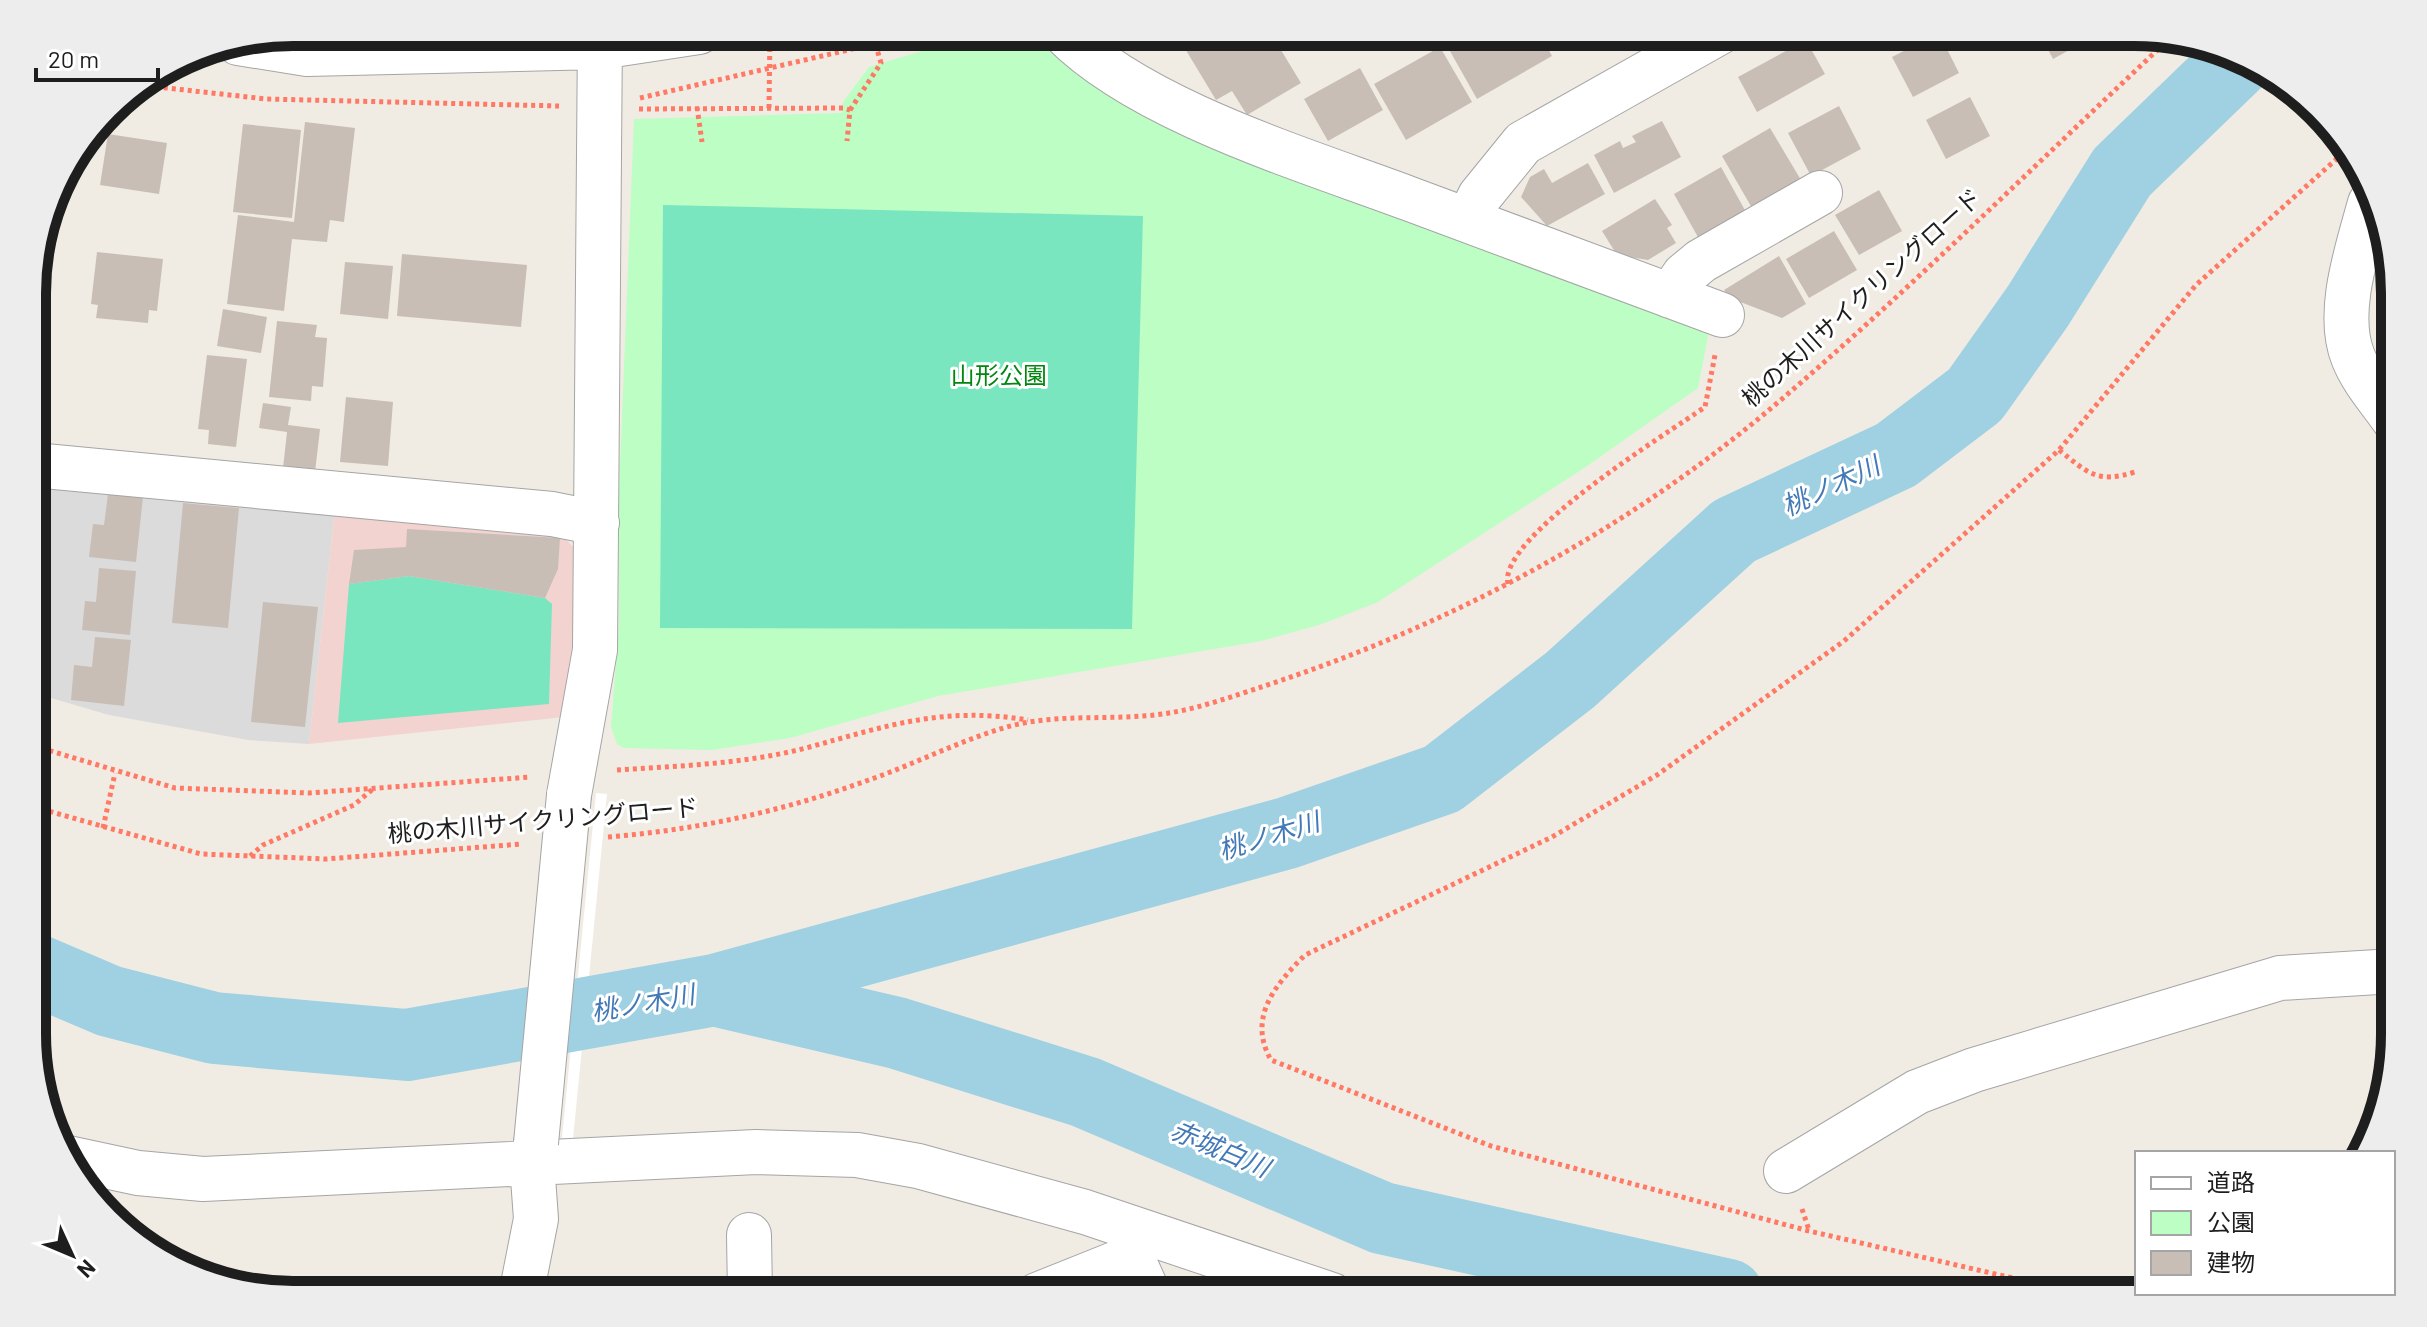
<svg xmlns="http://www.w3.org/2000/svg" width="2427" height="1327" font-family="Barlow,'Noto Sans JP',sans-serif">
  <style>
    .residential { fill: #dcdbdb }
    .commercial { fill: #f2d3d0 }
    .park { fill: #bcfec3 }
    .pitch { fill: #79e6bf }
    .pier { fill: #fff }
    .lines { fill: none; stroke-linecap: round; stroke-linejoin: round }
    .river { stroke: #9fd1e2; stroke-width: 72 }
    .building { fill: #c8beb6 }
    .minor-casing { stroke: #a5a5a5; stroke-width: 46 }
    .path { stroke: #ff7965; stroke-width: 5; stroke-dasharray: 4 4; stroke-linecap: butt }
    .minor { stroke: #fff; stroke-width: 44 }
    .minor-bridge-casing { stroke: #a5a5a5; stroke-width: 46; stroke-linecap: butt }
    .path-bridge { stroke: #ff7965; stroke-width: 5; stroke-dasharray: 4 4; stroke-linecap: butt }
    .minor-bridge { stroke: #fff; stroke-width: 44 }
    .labels { text-anchor: middle; stroke-width: 6; stroke-linejoin: round; paint-order: stroke }
    .street-label { font-size: 24px; fill: #1e1e1e; stroke: #fff }
    .park-label { font-size: 24px; fill: #028610; stroke: #fff }
    .water-label { font-size: 26px; font-style: italic; fill: #4279b6; stroke: #fff }
    .rim { fill: none; stroke: #1e1e1e; stroke-width: 10 }
  </style>
  <rect width="100%" height="100%" fill="#f0ece3"/>
  <!-- residential -->
  <path class="residential" d="M 34,479 L 335,509 L 309,744 L 248,740 L 109,715 L 34,693 Z"/>
  <!-- commercial -->
  <path class="commercial" d="M 335,509 L 561,533 L 577,552 L 573,645 L 564,717 L 309,744 Z"/>
  <!-- park -->
  <path class="park" d="M 985,32 L 1034,32 L 1089,74 L 1709,331 L 1698,388 L 1587,466 L 1378,602 L 1322,624 L 1261,641 L 938,696 L 790,738 L 712,750 L 624,748 L 617,744 L 611,727 L 619,625 L 619,492 L 634,119 L 842,113 L 843,102 L 869,67 Z"/>
  <!-- pitch -->
  <path class="pitch" d="M 663,205 L 1143,216 L 1132,629 L 660,628 Z
    M 409,576 L 545,598 L 552,604 L 549,704 L 338,723 L 349,584 Z"/>
  <!-- pier -->
  <path class="pier" d="M 596,793 L 607,794 L 573,1139 L 567,1138 L 562,1138 Z"/>
  <g class="lines">
    <!-- river -->
    <path class="river" d="M 34,969 L 109,1001 L 214,1028 L 407,1045 L 715,990 L 1287,833 L 1442,779 L 1570,680 L 1734,531 L 1896,455 L 1975,395 L 2038,306 L 2122,172 L 2238,60
      M 722,992 L 897,1033 L 1085,1092 L 1382,1218 L 1728,1295"/>
  </g>
  <!-- building -->
  <path class="building" d="M 1175,32 L 1270,32 L 1301,83 L 1247,115 L 1232,91 L 1216,100 Z
    M 1467,32 L 1539,32 L 1552,56 L 1477,99 L 1446,44 Z
    M 1552,32 L 1594,32 L 1562,50 Z
    M 1946,32 L 1972,32 L 1952,42 Z
    M 2039,32 L 2102,32 L 2053,59 Z
    M 1939,33 L 1959,73 L 1913,97 L 1892,57 Z
    M 1806,40 L 1825,74 L 1757,112 L 1738,77 Z
    M 1440,47 L 1472,102 L 1406,140 L 1374,84 Z
    M 1360,68 L 1383,110 L 1328,141 L 1304,99 Z
    M 1970,97 L 1990,136 L 1946,159 L 1926,120 Z
    M 1839,106 L 1861,149 L 1811,176 L 1788,133 Z
    M 1662,121 L 1681,157 L 1614,193 L 1594,155 L 1620,141 L 1623,148 L 1636,142 L 1632,136 Z
    M 305,122 L 355,128 L 344,222 L 330,220 L 327,242 L 292,239 L 284,311 L 227,304 L 238,215 L 294,222 Z
    M 243,124 L 301,130 L 292,218 L 233,212 Z
    M 1770,128 L 1801,180 L 1752,208 L 1722,156 Z
    M 108,134 L 167,143 L 159,194 L 100,185 Z
    M 1588,163 L 1605,194 L 1547,226 L 1521,197 L 1530,177 L 1544,169 L 1552,183 Z
    M 1721,167 L 1746,212 L 1699,239 L 1674,194 Z
    M 1879,190 L 1902,231 L 1859,255 L 1835,215 Z
    M 1655,199 L 1672,225 L 1667,228 L 1676,243 L 1648,260 L 1617,255 L 1602,231 Z
    M 1834,231 L 1857,270 L 1809,298 L 1786,259 Z
    M 97,252 L 163,259 L 157,311 L 149,310 L 148,323 L 96,318 L 98,305 L 91,304 Z
    M 402,254 L 527,265 L 521,327 L 397,316 Z
    M 1779,256 L 1806,304 L 1782,318 L 1730,298 L 1724,290 Z
    M 345,262 L 393,266 L 388,319 L 340,314 Z
    M 223,309 L 267,317 L 261,353 L 217,346 Z
    M 277,321 L 317,325 L 315,337 L 327,338 L 323,387 L 312,386 L 311,401 L 269,397 Z
    M 207,355 L 247,359 L 236,447 L 208,444 L 209,430 L 198,429 Z
    M 346,397 L 393,402 L 388,466 L 340,462 Z
    M 263,403 L 291,407 L 288,425 L 320,429 L 315,472 L 283,468 L 287,432 L 259,428 Z
    M 108,494 L 143,497 L 136,562 L 89,557 L 93,524 L 104,525 Z
    M 183,503 L 239,508 L 228,628 L 172,623 Z
    M 34,508 L 44,509 L 37,589 L 34,589 Z
    M 407,529 L 560,538 L 558,569 L 545,598 L 409,576 L 349,584 L 354,550 L 406,547 Z
    M 99,568 L 136,571 L 130,635 L 82,630 L 85,601 L 96,602 Z
    M 263,602 L 318,607 L 305,727 L 251,722 Z
    M 95,637 L 131,640 L 124,706 L 71,700 L 74,665 L 92,667 Z"/>
  <g class="lines">
    <defs>
      <path id="minor" d="M 1063,32 C 1141,111 1306,160 1410,199 C 1514,237 1618,276 1722,315
        M 238,43 L 307,54 L 600,47 L 699,32
        M 2370,203 C 2358,248 2335,312 2353,357 C 2362,380 2380,400 2394,420
        M 1468,220 L 1480,196 L 1523,143 L 1720,32
        M 1670,296 L 1684,275 L 1701,261 L 1820,193
        M 34,465 L 552,514 L 597,523
        M 569,795 L 595,650 L 600,32
        M 68,1158 L 138,1173 L 203,1179 L 756,1152 L 857,1155 L 918,1166 L 1085,1212 L 1332,1295
        M 1786,1171 L 1917,1092 L 1974,1070 L 2280,978 L 2394,971
        M 749,1235 L 750,1295
        M 1132,1257 L 1149,1295
        M 521,1295 L 536,1219 L 532,1164 L 536,1143
        M 1037,1295 L 1132,1257 L 1144,1233"/>
    </defs>
    <!-- minor casing -->
    <use href="#minor" class="minor-casing"/>
    <!-- path -->
    <path class="path" d="M 140,85 L 266,99 L 559,106
      M 640,98 L 926,32
      M 697,107 L 702,142
      M 639,109 L 843,108 L 850,110 L 847,141
      M 850,110 L 881,63 L 876,46
      M 2059,450 C 2088,473 2097,484 2135,472
      M 1508,584 C 1497,538 1668,433 1705,407 L 1715,355
      M 34,746 L 175,788 L 309,793 L 531,777
      M 617,770 C 679,766 744,764 806,748 C 887,726 942,706 1028,720
      M 34,807 L 201,854 L 326,859 L 522,844
      M 103,828 L 115,773
      M 608,837 C 695,830 780,812 863,782 C 911,766 958,741 1007,727 C 1059,712 1115,722 1169,713 C 1200,708 1234,696 1264,686 C 1455,624 1639,524 1790,392 C 1920,280 2042,158 2167,41
      M 250,856 L 263,845 L 354,805 L 374,788
      M 1802,1209 L 1809,1230
      M 2082,1294 L 1809,1231 L 1491,1146 L 1271,1060 C 1247,1018 1275,985 1305,955 L 1552,837 L 1657,775 L 1844,641 L 2059,450 L 2196,285 L 2350,147"/>
    <!-- minor -->
    <use href="#minor" class="minor"/>
    <defs>
      <path id="minor-bridge" d="M 536,1143 L 569,795"/>
    </defs>
    <!-- minor-bridge casing -->
    <use href="#minor-bridge" class="minor-bridge-casing"/>
    <!-- path-bridge -->
    <path class="path-bridge" d="M 769,108 L 770,32"/>
    <!-- minor-bridge -->
    <use href="#minor-bridge" class="minor-bridge"/>
  </g>
  <g class="labels">
    <!-- street labels -->
    <g class="street-label">
      <text transform="translate(1862 298) rotate(-42)" y="8">桃の木川サイクリングロード</text>
      <text transform="translate(543 821) rotate(-5)" y="8">桃の木川サイクリングロード</text>
    </g>
    <!-- park labels -->
    <g class="park-label">
      <text x="999" y="384">山形公園</text>
    </g>
    <!-- water labels -->
    <g class="water-label">
      <text transform="translate(1831 486) rotate(-25)" y="9">桃ノ木川</text>
      <text transform="translate(1269 836) rotate(-17)" y="9">桃ノ木川</text>
      <text transform="translate(643 1003) rotate(-10)" y="9">桃ノ木川</text>
      <text transform="translate(1220 1149) rotate(23)" y="9">赤城白川</text>
    </g>
  </g>
  <!-- crop -->
  <path d="M0 0H2427V1327H0ZM293 46H2134A247 247 0 0 1 2381 293V1034A247 247 0 0 1 2134 1281H293A247 247 0 0 1 46 1034V293A247 247 0 0 1 293 46Z" fill="#ededed" fill-rule="evenodd"/>
  <path class="rim" d="M293 46H2134A247 247 0 0 1 2381 293V1034A247 247 0 0 1 2134 1281H293A247 247 0 0 1 46 1034V293A247 247 0 0 1 293 46Z"/>
  <!-- legend -->
  <rect x="2135" y="1151" width="260" height="144" fill="#ffffff" stroke="#a5a5a5" stroke-width="2"/>
  <rect x="2151" y="1177" width="40" height="12" fill="#ffffff" stroke="#a5a5a5" stroke-width="2"/>
  <text x="2207" y="1191" font-size="24" fill="#1e1e1e">道路</text>
  <rect x="2151" y="1211" width="40" height="24" fill="#bcfec3" stroke="#a5a5a5" stroke-width="2"/>
  <text x="2207" y="1231" font-size="24" fill="#1e1e1e">公園</text>
  <rect x="2151" y="1251" width="40" height="24" fill="#c8beb6" stroke="#a5a5a5" stroke-width="2"/>
  <text x="2207" y="1271" font-size="24" fill="#1e1e1e">建物</text>
  <!-- north arrow -->
  <g transform="translate(72 1255) rotate(134)" stroke="#ffffff" stroke-width="6" paint-order="stroke">
  <path d="M0-6L14 30L0 20L-14 30Z" fill="#1e1e1e"/>
  <text y="-12" font-size="22" font-weight="bold" text-anchor="middle" fill="#1e1e1e">N</text>
  </g>
  <!-- scale -->
  <path d="M36 68v12h122v-12" fill="none" stroke="#1e1e1e" stroke-width="4"/>
  <text x="48" y="68" font-size="24" fill="#1e1e1e" stroke="#ffffff" stroke-width="6" paint-order="stroke">20 m</text>
</svg>
